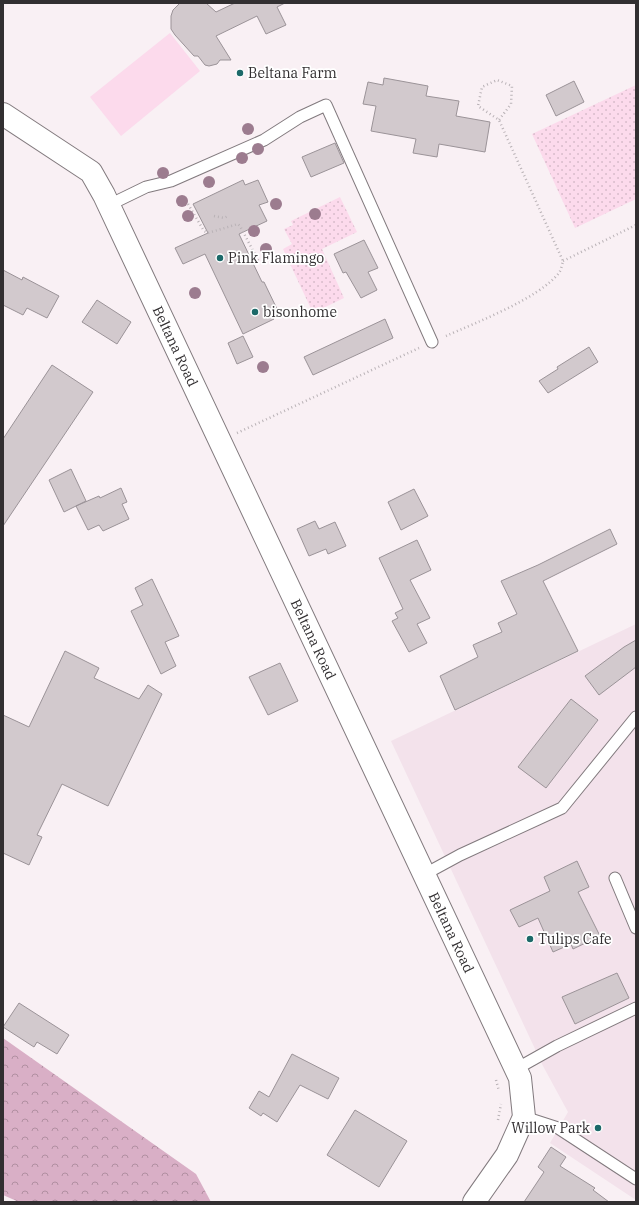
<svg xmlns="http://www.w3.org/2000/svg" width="639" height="1205" font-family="'IBM Plex Serif',serif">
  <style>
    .built { fill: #f3e2eb }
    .grass { fill: url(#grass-dots) }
    .forest { fill: url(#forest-crowns) }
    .pitch { fill: #fcdaec }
    .building { fill: #d2c9cd; stroke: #9b9398 }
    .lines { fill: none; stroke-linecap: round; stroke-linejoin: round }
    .lane-casing { stroke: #827a7e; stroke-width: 13 }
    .street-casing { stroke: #827a7e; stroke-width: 24 }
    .path { stroke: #b9b2b6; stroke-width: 2.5; stroke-dasharray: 1 3; stroke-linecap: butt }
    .lane { stroke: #fff; stroke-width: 11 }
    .street { stroke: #fff; stroke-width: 22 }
    .tree { fill: #9c7c8f }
    .poi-dot { fill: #1c6969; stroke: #fff; stroke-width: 1.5 }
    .labels { text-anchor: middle; stroke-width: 3.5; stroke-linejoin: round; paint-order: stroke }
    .poi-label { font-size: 14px; fill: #322f31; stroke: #fff; text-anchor: start }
    .street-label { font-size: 14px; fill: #322f31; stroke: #fff }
  </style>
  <defs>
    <pattern id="grass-dots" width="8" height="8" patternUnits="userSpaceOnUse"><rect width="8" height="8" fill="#fcdaec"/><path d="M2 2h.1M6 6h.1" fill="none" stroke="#d8bbcb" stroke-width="1.8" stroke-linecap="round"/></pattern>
    <pattern id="forest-crowns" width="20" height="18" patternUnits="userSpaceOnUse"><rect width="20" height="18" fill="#d9afc6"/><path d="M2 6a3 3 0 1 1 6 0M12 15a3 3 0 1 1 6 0" fill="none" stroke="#b18fa1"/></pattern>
  </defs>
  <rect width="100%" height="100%" fill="#f9f0f4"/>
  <!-- built -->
  <path class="built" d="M 636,624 L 636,1200 L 550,1143 L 568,1112 L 543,1066 L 391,741 Z"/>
  <!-- grass -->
  <path class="grass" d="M 636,85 L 636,199 L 575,228 L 532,134 Z
    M 340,197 L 357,232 L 322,249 L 344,298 L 313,313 L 283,249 L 292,244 L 284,229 L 293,225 L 291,221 Z"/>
  <!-- forest -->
  <path class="forest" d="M 3,1038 L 196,1174 L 211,1202 L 19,1202 L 3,1195 Z"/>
  <!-- pitch -->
  <path class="pitch" d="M 170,33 L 200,71 L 121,136 L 90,97 Z"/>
  <!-- building -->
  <path class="building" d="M 180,3 L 206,3 L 216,12 L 235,3 L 285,3 L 277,7 L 286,25 L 266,34 L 257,16 L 216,36 L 231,60 L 220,60 L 217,64 L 209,66 L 205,65 L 198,56 L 194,56 L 175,35 L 171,29 L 171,16 L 173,10 Z
    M 384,78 L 428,86 L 426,96 L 459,101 L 456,116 L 490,122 L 485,152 L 439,144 L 437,157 L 413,153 L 416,139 L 371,131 L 376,106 L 363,104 L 368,82 L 383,85 Z
    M 574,81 L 584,102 L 556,116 L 546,95 Z
    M 335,143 L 344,163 L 311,177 L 302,157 Z
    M 243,180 L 245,185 L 258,180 L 268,202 L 259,205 L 267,221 L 239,234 L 262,282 L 264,282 L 277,309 L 273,311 L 275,314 L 272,316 L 274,319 L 243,334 L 205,254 L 183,264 L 175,248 L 208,233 L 193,204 Z
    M 364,240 L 378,268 L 368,272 L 377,290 L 361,298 L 346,272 L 343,273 L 334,254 Z
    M 3,270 L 22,280 L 23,277 L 59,296 L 47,318 L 27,308 L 23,315 L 3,305 Z
    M 97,300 L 131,322 L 117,344 L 82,322 Z
    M 385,319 L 393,338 L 313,375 L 304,357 Z
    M 243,336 L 253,357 L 237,364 L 228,343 Z
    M 589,347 L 598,362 L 548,393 L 539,381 L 558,369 L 557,367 Z
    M 52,365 L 93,392 L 3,526 L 3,439 Z
    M 71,469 L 86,501 L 64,512 L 49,480 Z
    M 121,488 L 127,502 L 122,504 L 129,519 L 103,531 L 99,525 L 88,530 L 76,506 L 99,496 L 100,498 Z
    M 414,489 L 428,516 L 401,530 L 388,502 Z
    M 315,521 L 319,529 L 335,522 L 346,546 L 328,554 L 326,549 L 309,556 L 297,529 Z
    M 610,529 L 617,544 L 543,581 L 578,651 L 455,710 L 440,676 L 478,657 L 473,645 L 502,632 L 498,623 L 517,614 L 501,581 L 538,565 Z
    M 417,540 L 431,570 L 410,580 L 430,618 L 417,624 L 427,643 L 409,652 L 392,621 L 398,618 L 395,613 L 403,609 L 379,558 Z
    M 152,579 L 179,636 L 165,642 L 176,666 L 161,674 L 131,611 L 143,605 L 135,588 Z
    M 636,640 L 636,667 L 599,695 L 585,676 L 624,647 Z
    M 65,651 L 99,668 L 94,678 L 139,699 L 148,685 L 162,694 L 108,806 L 62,784 L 37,835 L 42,837 L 29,865 L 3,853 L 3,715 L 29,727 Z
    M 280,663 L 298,701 L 268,715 L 249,677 Z
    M 571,699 L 598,720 L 546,788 L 518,767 Z
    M 577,861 L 589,887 L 578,892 L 600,936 L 573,949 L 571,944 L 553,952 L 538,918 L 519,927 L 510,910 L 550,891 L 544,877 Z
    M 617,973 L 629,998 L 575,1024 L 562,997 Z
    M 19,1003 L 69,1035 L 57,1054 L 37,1042 L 34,1047 L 3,1027 Z
    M 292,1054 L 339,1078 L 328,1099 L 300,1085 L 277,1122 L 263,1113 L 261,1116 L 249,1108 L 259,1091 L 269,1097 Z
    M 355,1110 L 407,1141 L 379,1187 L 327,1155 Z
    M 551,1147 L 566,1157 L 560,1166 L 595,1188 L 593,1190 L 609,1202 L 524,1202 L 544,1172 L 538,1167 Z"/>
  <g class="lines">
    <defs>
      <path id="lane" d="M 109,205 L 146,187 L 171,181 L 264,140 L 300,117 L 326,105 L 432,342
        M 425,874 L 460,855 L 562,808 L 636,717
        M 615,878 L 636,928
        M 516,1069 L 557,1046 L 636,1008
        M 524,1117 L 558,1128 L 636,1179"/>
      <g id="street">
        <path id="s1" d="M 3,114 L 91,172 L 104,195 L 520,1078 L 524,1117 L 507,1155 L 474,1202"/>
      </g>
    </defs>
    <!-- lane casing -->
    <use href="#lane" class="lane-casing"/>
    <!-- street casing -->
    <use href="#street" class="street-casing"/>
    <!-- path -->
    <path class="path" d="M 188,204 L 204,231 L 208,233 L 238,224 L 240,226 L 259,262
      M 214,216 L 224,218 L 228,216
      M 563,261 L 636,225
      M 446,336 C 477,322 538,299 559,273 C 561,270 562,265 563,261 L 499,120 L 478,106 L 482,87 L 497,80 L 512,86 L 511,104 L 499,120
      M 237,433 L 419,348
      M 496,1080 L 499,1091
      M 498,1120 L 501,1104"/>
    <!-- lane -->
    <use href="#lane" class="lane"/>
    <!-- street -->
    <use href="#street" class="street"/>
  </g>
  <!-- trees -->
  <g class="tree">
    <circle cx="248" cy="129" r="6"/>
    <circle cx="258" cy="149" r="6"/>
    <circle cx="242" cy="158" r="6"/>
    <circle cx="163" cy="173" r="6"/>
    <circle cx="209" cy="182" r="6"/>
    <circle cx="182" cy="201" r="6"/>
    <circle cx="276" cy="204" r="6"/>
    <circle cx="315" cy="214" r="6"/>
    <circle cx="188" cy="216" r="6"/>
    <circle cx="254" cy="231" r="6"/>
    <circle cx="266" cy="249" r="6"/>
    <circle cx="195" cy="293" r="6"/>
    <circle cx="263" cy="367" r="6"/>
  </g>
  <!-- markers -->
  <g class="poi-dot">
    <circle cx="240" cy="73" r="4"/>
    <circle cx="220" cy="258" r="4"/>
    <circle cx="255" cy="312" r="4"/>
    <circle cx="530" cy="939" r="4"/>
    <circle cx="598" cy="1128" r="4"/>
  </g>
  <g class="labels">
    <!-- poi labels -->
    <g class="poi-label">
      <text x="248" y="78">Beltana Farm</text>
      <text x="228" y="263">Pink Flamingo</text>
      <text x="263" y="317">bisonhome</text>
      <text x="538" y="944">Tulips Cafe</text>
      <text x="590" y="1133" text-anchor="end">Willow Park</text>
    </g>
    <!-- street labels -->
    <g class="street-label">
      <text dy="5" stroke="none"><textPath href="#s1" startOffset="299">Beltana Road</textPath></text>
      <text dy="5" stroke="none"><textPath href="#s1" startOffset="623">Beltana Road</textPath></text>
      <text dy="5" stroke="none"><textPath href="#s1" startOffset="947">Beltana Road</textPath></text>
    </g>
  </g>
  <!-- border -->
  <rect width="639" height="1205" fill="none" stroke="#322f31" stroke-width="8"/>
</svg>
